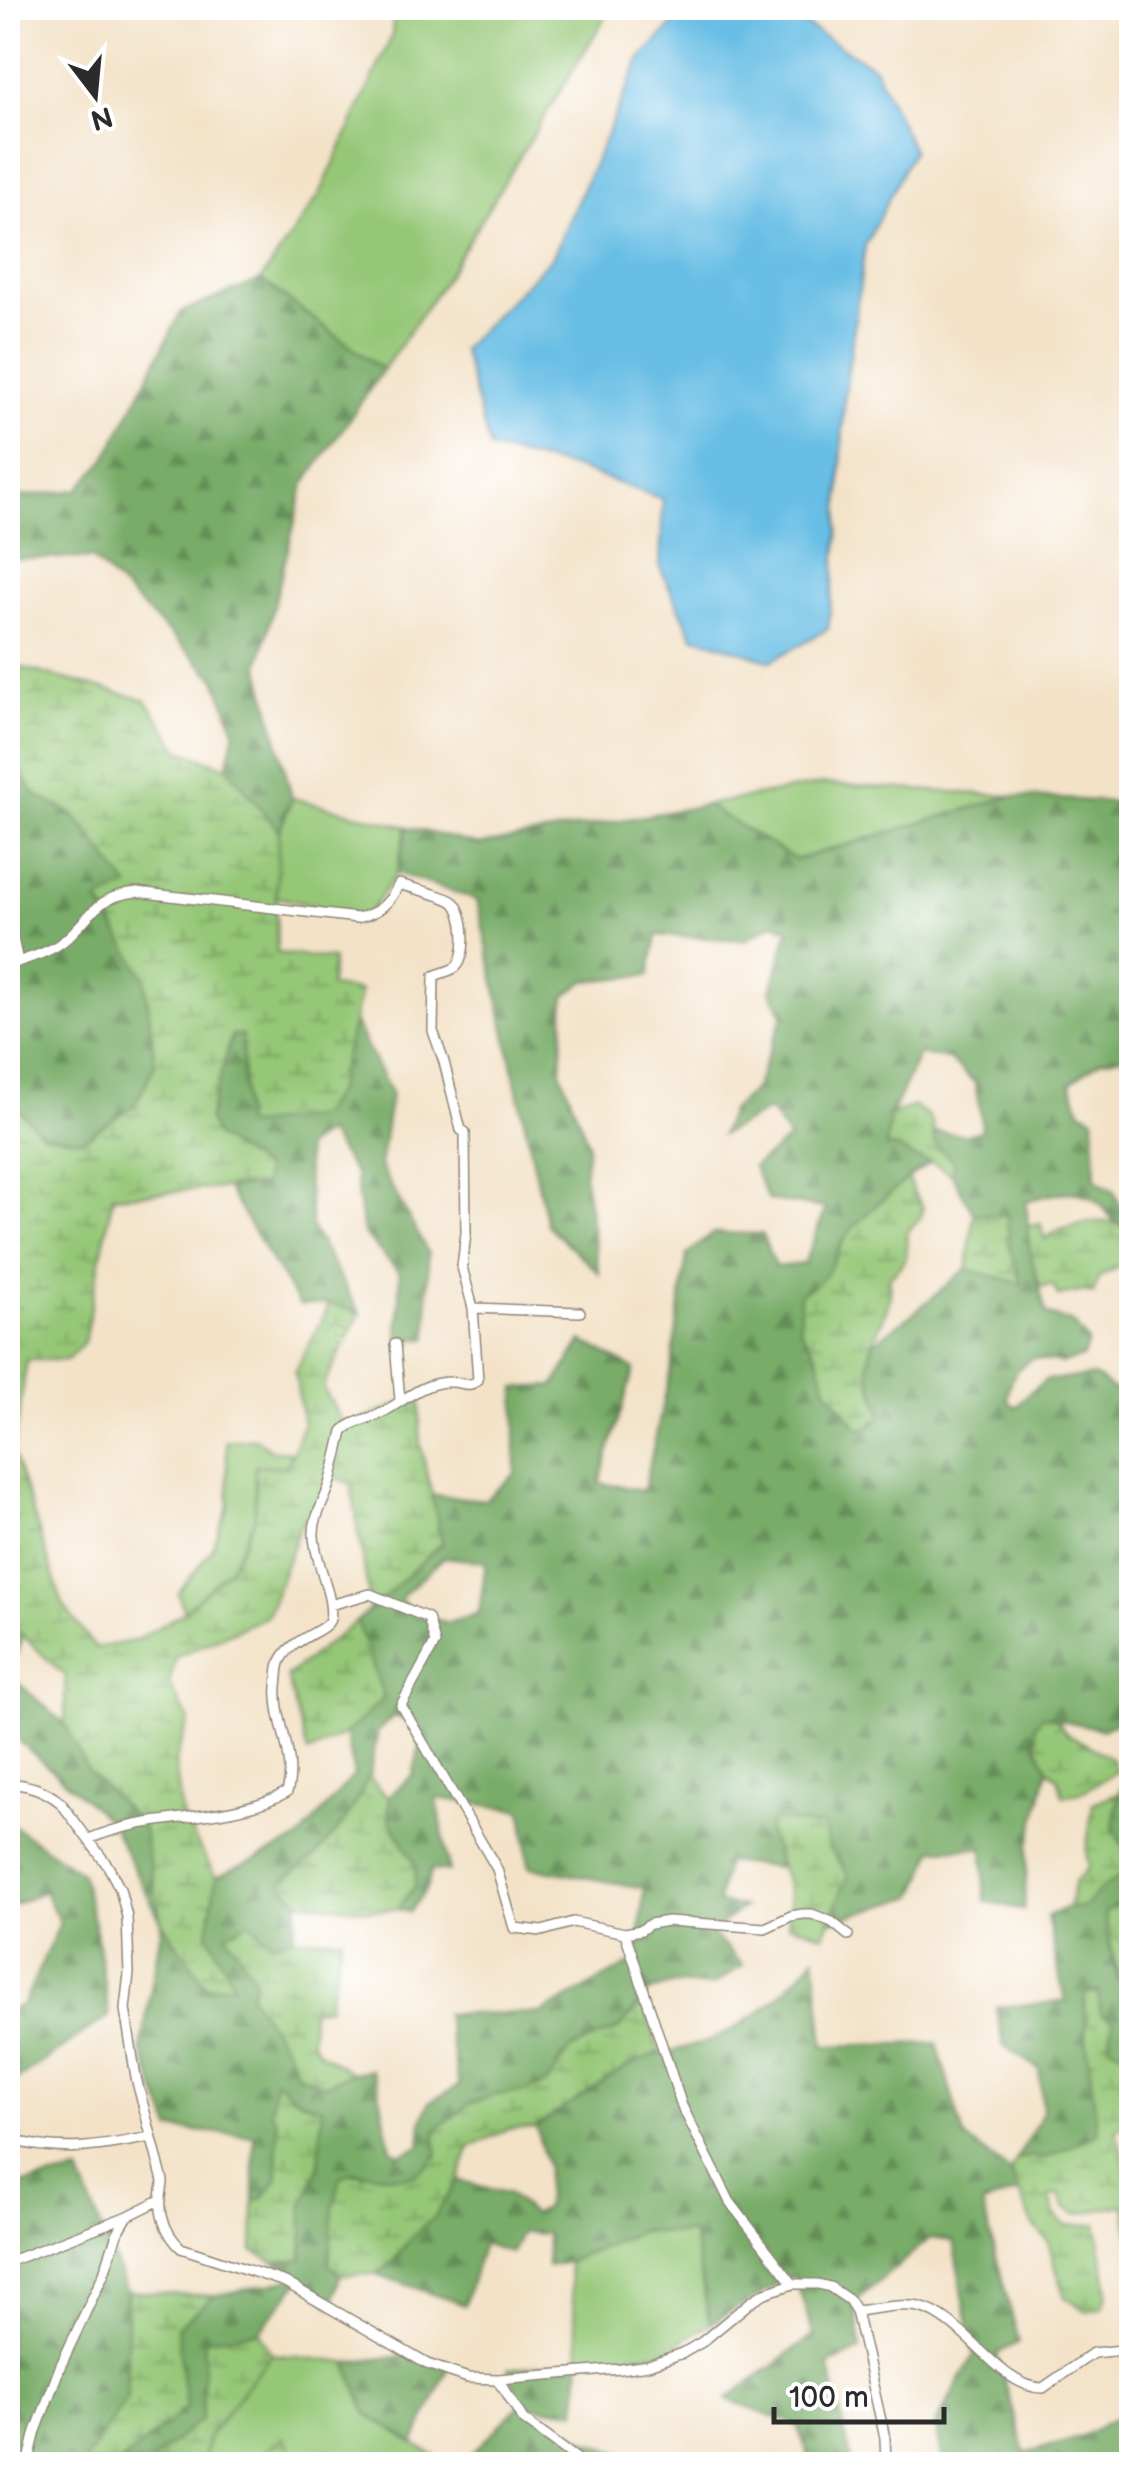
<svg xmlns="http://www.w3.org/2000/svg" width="1139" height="2472" font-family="'Balsamiq Sans',sans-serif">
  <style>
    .green { fill: #95c777; stroke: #607951; stroke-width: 2.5 }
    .forest { fill: url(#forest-firs); stroke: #526c4a; stroke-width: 2.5; fill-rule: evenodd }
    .wetland { fill: url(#wetland-marsh); stroke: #607951; stroke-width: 2.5 }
    .water { fill: #68bee5; stroke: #4a7488; stroke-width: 2.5 }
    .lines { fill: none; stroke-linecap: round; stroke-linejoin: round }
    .street-casing { stroke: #8f8679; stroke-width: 12 }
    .street { stroke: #fff; stroke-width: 9 }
  </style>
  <defs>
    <pattern id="forest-firs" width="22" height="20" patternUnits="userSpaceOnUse" patternTransform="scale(2.5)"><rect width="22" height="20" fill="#78ac68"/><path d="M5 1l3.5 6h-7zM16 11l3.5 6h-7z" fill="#638c56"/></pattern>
    <pattern id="wetland-marsh" width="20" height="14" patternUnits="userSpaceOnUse" patternTransform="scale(2.5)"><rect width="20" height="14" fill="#95c777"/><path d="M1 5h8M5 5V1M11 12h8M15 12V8" fill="none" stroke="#7aa262"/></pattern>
  </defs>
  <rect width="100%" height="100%" fill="#fff"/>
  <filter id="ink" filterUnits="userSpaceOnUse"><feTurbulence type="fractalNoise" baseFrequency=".01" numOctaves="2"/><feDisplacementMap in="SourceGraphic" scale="20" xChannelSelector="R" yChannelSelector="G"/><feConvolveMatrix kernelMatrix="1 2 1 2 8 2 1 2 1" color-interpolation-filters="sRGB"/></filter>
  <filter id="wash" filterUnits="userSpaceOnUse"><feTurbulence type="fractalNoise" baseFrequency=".0048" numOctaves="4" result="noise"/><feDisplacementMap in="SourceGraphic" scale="40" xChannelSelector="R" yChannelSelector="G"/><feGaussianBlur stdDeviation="2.25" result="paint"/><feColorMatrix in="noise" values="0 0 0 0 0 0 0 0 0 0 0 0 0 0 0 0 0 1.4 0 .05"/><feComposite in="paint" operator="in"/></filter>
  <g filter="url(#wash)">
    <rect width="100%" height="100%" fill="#f3e2c7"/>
    <!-- green -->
    <path class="green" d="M 394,8 L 611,8 L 443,282 L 383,370 L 261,280 L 320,194 L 392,36 Z
      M 823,784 L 1012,796 L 795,860 L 706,805 Z
      M 292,798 L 407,827 L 397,873 L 365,918 L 276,897 L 279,831 Z
      M 256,1438 L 270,1450 L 292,1452 L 287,1467 L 255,1466 L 255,1518 L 231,1567 L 184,1612 L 178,1593 L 212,1549 L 229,1505 L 226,1441 Z
      M 640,2231 L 694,2234 L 710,2324 L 661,2353 L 580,2360 L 568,2262 Z
      M 271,2354 L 347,2363 L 367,2414 L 447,2464 L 297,2464 L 283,2438 L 247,2464 L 202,2464 L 208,2436 Z"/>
    <!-- forest -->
    <path class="forest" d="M 261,280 L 383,370 L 304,485 L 259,665 L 292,798 L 279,831 L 227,767 L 235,730 L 216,679 L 92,558 L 8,559 L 8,498 L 78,490 L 106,459 L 181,312 Z
      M 8,749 L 34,794 L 73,814 L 130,886 L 99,902 L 145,978 L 155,1064 L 135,1105 L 83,1140 L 42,1134 L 8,1099 Z
      M 1012,796 L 1131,803 L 1131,1055 L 1101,1060 L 1070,1083 L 1081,1110 L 1094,1117 L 1096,1180 L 1113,1190 L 1131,1228 C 1104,1219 1115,1218 1099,1203 C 1077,1184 1050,1195 1026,1201 L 1031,1256 L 1046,1314 L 1073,1323 L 1088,1342 L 1083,1357 L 1062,1363 L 1033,1358 C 1017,1367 1006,1382 1008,1401 L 1016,1407 L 1030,1392 L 1046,1380 L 1095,1376 L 1113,1390 L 1131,1389 L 1131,1716 L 1101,1729 L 1043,1716 L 1035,1742 L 1048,1769 L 1028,1849 L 1024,1910 L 985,1901 L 983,1848 L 934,1849 L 915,1896 L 829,1922 L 847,1874 L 828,1846 L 824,1828 L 768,1831 L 780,1867 L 726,1862 L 717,1903 L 744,1907 L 710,1932 L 743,1965 L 712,1986 L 675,1984 L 650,1991 L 620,2028 L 572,2049 L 546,2084 L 523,2093 L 497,2095 L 435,2140 L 438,2153 L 426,2171 L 405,2177 L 354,2172 L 329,2264 L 340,2275 L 332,2307 L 302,2278 L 259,2331 L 206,2340 L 202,2419 L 148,2464 L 119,2464 L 186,2408 L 177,2327 L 214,2296 L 301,2277 L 274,2262 L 302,2259 L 303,2202 L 319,2168 L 322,2108 C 303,2103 290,2095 276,2081 L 278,2179 L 264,2197 L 254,2202 L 254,2136 L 171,2129 L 141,2050 L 162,1923 L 110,1822 L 8,1731 L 8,1625 L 11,1624 L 23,1636 L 9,1675 L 65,1724 L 88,1771 L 142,1825 L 162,1923 L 207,1987 L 233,1984 L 208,1933 L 216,1877 L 298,1840 L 354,1775 L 345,1734 L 384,1698 L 357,1621 L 442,1543 L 431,1495 L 485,1500 L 516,1473 L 516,1388 L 554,1386 L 582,1341 L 634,1369 L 599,1483 L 644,1490 L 672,1364 L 687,1255 L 713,1233 L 762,1234 L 775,1267 L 804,1264 L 826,1208 L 768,1200 L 753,1167 L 789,1139 L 770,1110 L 721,1135 L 730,1111 L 755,1089 L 783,1015 L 771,991 L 789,929 L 774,923 L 745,940 L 657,935 L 649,975 L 585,981 L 565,996 L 561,1073 L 588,1143 L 584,1178 L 599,1273 L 547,1225 L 477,900 L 397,873 L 407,827 L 479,845 L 706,805 L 796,860 ZM 919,1054 L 949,1059 L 975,1083 L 981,1117 L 982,1131 L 965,1135 L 934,1132 L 934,1144 L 952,1161 L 952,1175 L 974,1214 L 1007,1217 L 1009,1244 L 1022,1284 L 967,1269 L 910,1316 L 874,1342 L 870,1354 L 869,1372 L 882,1415 L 858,1428 L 826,1387 L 818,1356 L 800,1329 L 800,1294 L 816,1287 L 827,1275 L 842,1242 L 908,1178 L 931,1162 C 915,1158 902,1146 886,1147 L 890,1117 ZM 444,1557 L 486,1562 L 479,1613 L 449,1623 L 414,1615 L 400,1598 ZM 393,1716 L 408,1720 L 421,1743 L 413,1775 L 389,1796 L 390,1821 L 416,1865 L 415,1886 L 397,1909 L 410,1912 L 428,1886 L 431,1870 L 449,1871 L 437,1798 L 522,1810 L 529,1867 L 644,1888 L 637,1960 L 542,2013 L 445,2014 L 459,2086 L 429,2102 L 422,2122 L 420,2146 L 401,2154 L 391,2149 L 378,2086 L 371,2070 L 352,2073 L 323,2085 L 297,2074 L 287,2049 L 250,1995 L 271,1943 L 293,1938 L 299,1901 L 281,1883 L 316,1856 L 345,1821 L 369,1777 L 378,1731 Z
      M 354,1021 L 391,1093 L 380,1166 L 428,1253 L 428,1339 L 398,1339 L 400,1273 L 363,1233 L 355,1174 L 327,1133 L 305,1147 L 311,1227 L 360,1313 L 330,1304 L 299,1305 L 226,1187 L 262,1185 L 265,1169 L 216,1137 L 208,1120 L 232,1035 L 242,1034 L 336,1092 Z
      M 1131,1760 L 1131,1891 L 1124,1901 L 1105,1912 L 1109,1945 L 1118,1979 L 1131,2007 L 1131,2055 L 1128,2056 L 1109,2044 L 1086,2036 L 1098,2133 L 1044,2159 L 1033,2157 L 1017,2159 L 1043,2112 L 1039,2069 L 1003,2045 L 996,2007 L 1065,2002 L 1047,1916 L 1068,1907 L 1084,1907 L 1102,1888 L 1126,1872 L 1120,1842 L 1113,1826 L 1120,1792 Z
      M 8,1822 L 81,1873 L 96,1931 L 109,2016 L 16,2080 L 8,2081 L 8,2011 L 23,2004 L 60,1923 L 44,1891 L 8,1908 Z
      M 815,1957 L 824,2046 L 937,2043 L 964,2137 L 1010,2172 L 1019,2192 L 982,2204 L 1019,2342 L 997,2354 L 1025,2453 L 1082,2436 L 1131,2410 L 1131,2464 L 943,2464 L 936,2423 L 974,2355 L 953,2241 L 930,2238 L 855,2302 L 861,2350 L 828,2364 L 851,2458 L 825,2464 L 812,2464 L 797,2425 L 727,2399 L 814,2335 L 794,2275 L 710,2324 L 693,2234 L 640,2231 L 568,2262 L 547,2266 L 547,2234 L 521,2232 L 511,2253 L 483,2243 L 464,2305 L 376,2274 L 391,2264 L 412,2236 L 436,2215 L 458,2180 L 509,2194 L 533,2215 L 545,2208 L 547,2168 L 536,2127 C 565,2107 595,2084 626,2067 C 649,2054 674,2051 699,2044 C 747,2029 784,1995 815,1957 Z
      M 79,2173 L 127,2291 L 127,2397 L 83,2464 L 8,2464 L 8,2187 Z
      M 415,2354 L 450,2364 L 414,2444 L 367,2414 L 347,2363 Z
      M 580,2360 L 577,2410 L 523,2407 L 581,2438 L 652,2464 L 462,2464 L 520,2405 L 508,2369 Z"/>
    <!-- wetland -->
    <path class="wetland" d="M 8,664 L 146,700 L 180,750 L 227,767 L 279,831 L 276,897 L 277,953 L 333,959 L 330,987 L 361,991 L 336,1092 L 318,1116 L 244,1126 L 242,1035 L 232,1035 L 208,1120 L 216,1137 L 265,1169 L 263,1185 L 113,1196 L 84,1342 L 67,1360 L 27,1360 L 13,1453 L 63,1605 L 95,1648 L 134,1641 L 184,1612 L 231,1567 L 255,1518 L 255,1465 L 287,1467 L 303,1424 L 295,1372 L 330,1304 L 360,1313 L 323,1387 L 345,1427 L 420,1396 L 420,1442 L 442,1542 L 371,1610 L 351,1483 L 336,1478 L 299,1528 L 267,1616 L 177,1656 L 169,1683 L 189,1720 L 175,1763 L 182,1816 L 216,1877 L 208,1933 L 233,1984 L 207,1987 L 162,1923 L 142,1825 L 88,1771 L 65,1724 L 65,1676 L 11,1624 L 8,1625 L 8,1099 L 42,1134 L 83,1140 L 135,1105 L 155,1064 L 145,978 L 99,901 L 129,886 L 73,814 L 34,794 L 8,749 Z
      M 913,1106 C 933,1119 934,1120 934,1144 L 953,1161 L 952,1175 L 931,1162 L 915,1158 L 897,1147 L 886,1148 L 890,1116 Z
      M 908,1178 L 913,1192 L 923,1207 L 920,1219 L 907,1231 C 909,1255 906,1262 889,1278 C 896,1304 875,1328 870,1353 C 865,1374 876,1396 882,1415 L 869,1427 L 858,1428 L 826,1387 L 818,1356 L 800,1329 L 800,1293 C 836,1278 831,1253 854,1227 C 870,1209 890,1194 908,1178 Z
      M 974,1214 L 1007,1216 L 1009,1244 L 1022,1284 L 967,1269 Z
      M 1087,1222 L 1111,1222 L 1131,1228 L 1131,1261 L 1100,1276 L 1093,1294 L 1085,1291 L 1058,1296 L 1053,1285 L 1040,1287 L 1031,1256 L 1027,1228 L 1040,1223 L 1045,1239 L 1055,1232 Z
      M 357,1621 L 384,1698 L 345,1734 L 308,1753 L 287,1676 Z
      M 1043,1716 L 1056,1719 L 1066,1733 L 1111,1758 L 1116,1772 L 1084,1791 L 1063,1796 L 1058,1778 L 1048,1769 L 1035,1742 L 1035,1726 Z
      M 369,1777 L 381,1791 L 389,1796 L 390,1821 L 416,1865 L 415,1886 L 397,1909 L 366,1910 L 299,1901 L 280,1883 L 316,1856 L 345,1821 Z
      M 1120,1792 C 1114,1818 1107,1831 1129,1851 L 1126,1872 L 1102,1888 L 1084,1907 L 1068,1907 L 1075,1882 L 1089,1867 L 1086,1852 L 1093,1803 Z
      M 774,1820 L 824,1827 L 828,1846 L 848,1874 L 824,1935 L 788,1924 L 790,1900 L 787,1883 L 768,1831 Z
      M 1131,1891 L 1131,2007 C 1117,1975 1109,1946 1105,1912 L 1124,1901 Z
      M 250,1922 L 271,1943 L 293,1938 L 342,1938 L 328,2007 L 312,2009 L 311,2041 L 319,2052 L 352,2073 L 323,2085 L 297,2074 L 287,2049 L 250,1995 L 255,1980 L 226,1934 Z
      M 1098,1992 L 1101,2014 L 1113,2020 L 1109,2044 L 1128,2056 L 1131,2055 L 1131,2134 L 1124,2126 L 1116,2130 L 1131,2188 L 1132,2242 L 1124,2205 L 1076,2214 L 1065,2208 L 1059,2194 L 1050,2197 L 1055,2215 L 1066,2226 L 1097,2224 L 1108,2291 L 1103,2308 L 1086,2311 L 1065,2298 L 1048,2242 L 1033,2225 L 1010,2172 L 1017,2159 L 1033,2157 L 1044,2159 L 1098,2133 L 1086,2036 L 1085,1994 Z
      M 643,2002 L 660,2052 L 627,2066 L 536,2127 L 508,2129 L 470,2147 L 458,2180 L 436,2215 L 412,2236 L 391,2264 L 376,2274 L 340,2275 L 329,2264 L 333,2208 L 341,2176 C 382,2164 408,2197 438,2153 L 435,2140 L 437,2129 L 471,2103 L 497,2095 L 523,2092 L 546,2084 L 572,2049 L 620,2028 Z
      M 275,2080 C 289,2095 302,2103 322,2108 L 319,2168 L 303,2203 L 302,2259 L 274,2262 L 253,2251 L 254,2202 L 264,2197 L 278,2179 L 277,2122 L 271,2111 Z
      M 127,2291 L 214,2296 L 177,2327 L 186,2408 L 119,2464 L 83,2464 L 127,2397 Z
      M 259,2331 L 271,2354 L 208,2436 L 202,2464 L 148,2464 L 202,2419 L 205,2340 Z
      M 283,2438 L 297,2464 L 247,2464 Z"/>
    <!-- water -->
    <path class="water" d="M 688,8 L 765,8 L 789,15 L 874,67 L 913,150 L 865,246 L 844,400 L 838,539 L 828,629 L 771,661 L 693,636 L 660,568 L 663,499 L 572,467 L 490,449 L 462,349 L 553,256 L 640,60 Z"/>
  </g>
  <g filter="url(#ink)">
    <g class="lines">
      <defs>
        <path id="street" d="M 8,916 L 18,962
          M 8,965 C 26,959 52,952 66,939 C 93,915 96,896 137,892 L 357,918 C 379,913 389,904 399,884 C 414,889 439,894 452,901 C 466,910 468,956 456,967 C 451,971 440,973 434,976 L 433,1031 L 444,1062 L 461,1130 L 465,1132 L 466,1233 L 462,1267 L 473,1308 L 478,1380 C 468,1389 462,1381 449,1382 C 421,1382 402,1403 378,1415 C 366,1420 352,1421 343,1431 C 339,1449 335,1467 330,1484 C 325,1501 313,1517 314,1535 C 314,1559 335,1599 330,1619 C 327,1632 289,1638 280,1663 C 278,1669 278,1680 277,1686 C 274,1722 298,1756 287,1792 C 228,1824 153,1811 89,1839
          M 473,1308 L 580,1312
          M 395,1344 L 400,1400
          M 330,1605 L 370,1594 L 428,1618 L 435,1643 L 401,1705 L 497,1869 L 514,1928 L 542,1931 L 573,1922 L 625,1933 L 641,1930 L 650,1924 L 668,1921 L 765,1928 L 791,1916 L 803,1914 L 812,1914 L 832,1922 L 848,1935
          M 8,1783 C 29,1785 44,1789 61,1803 L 108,1866 L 120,1889 L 127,1917 L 129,1973 L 125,2009 L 136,2078 L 163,2181 C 163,2187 161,2193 161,2199 C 159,2217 168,2236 181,2248 L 285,2282 L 427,2364 L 468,2378 L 498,2379 L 621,2369 L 648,2365 L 683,2353 L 702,2342 L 753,2300 L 765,2293 L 793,2284 L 818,2284 L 830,2287 L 849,2300 L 856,2311 L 885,2438 L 886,2464
          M 625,1933 L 682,2106 L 730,2202 L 793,2284
          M 8,2139 C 61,2154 98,2147 151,2137
          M 8,2262 L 125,2217
          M 856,2311 C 876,2309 899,2303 919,2307 C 964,2317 999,2388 1043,2388 L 1093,2353 L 1132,2349
          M 498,2379 L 523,2419 L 584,2464
          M 28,2464 L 36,2431 L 60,2367 L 104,2273 L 117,2234 L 128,2216 L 160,2200"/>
      </defs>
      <!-- street casing -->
      <use href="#street" class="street-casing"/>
      <!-- street -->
      <use href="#street" class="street"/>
    </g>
  </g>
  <!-- margin -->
  <rect width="1139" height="2472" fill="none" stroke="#fff" stroke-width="40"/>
  <!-- north arrow -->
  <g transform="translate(95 95) rotate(164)" stroke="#ffffff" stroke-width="8" paint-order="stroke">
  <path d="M0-8L18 38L0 25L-18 38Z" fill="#2b2b2b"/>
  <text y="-15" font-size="28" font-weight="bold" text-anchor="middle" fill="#2b2b2b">N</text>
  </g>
  <!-- scale -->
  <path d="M774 2407v15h170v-15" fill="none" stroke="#2b2b2b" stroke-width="5"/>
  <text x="789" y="2407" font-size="30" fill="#2b2b2b" stroke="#ffffff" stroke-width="8" paint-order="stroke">100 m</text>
</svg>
